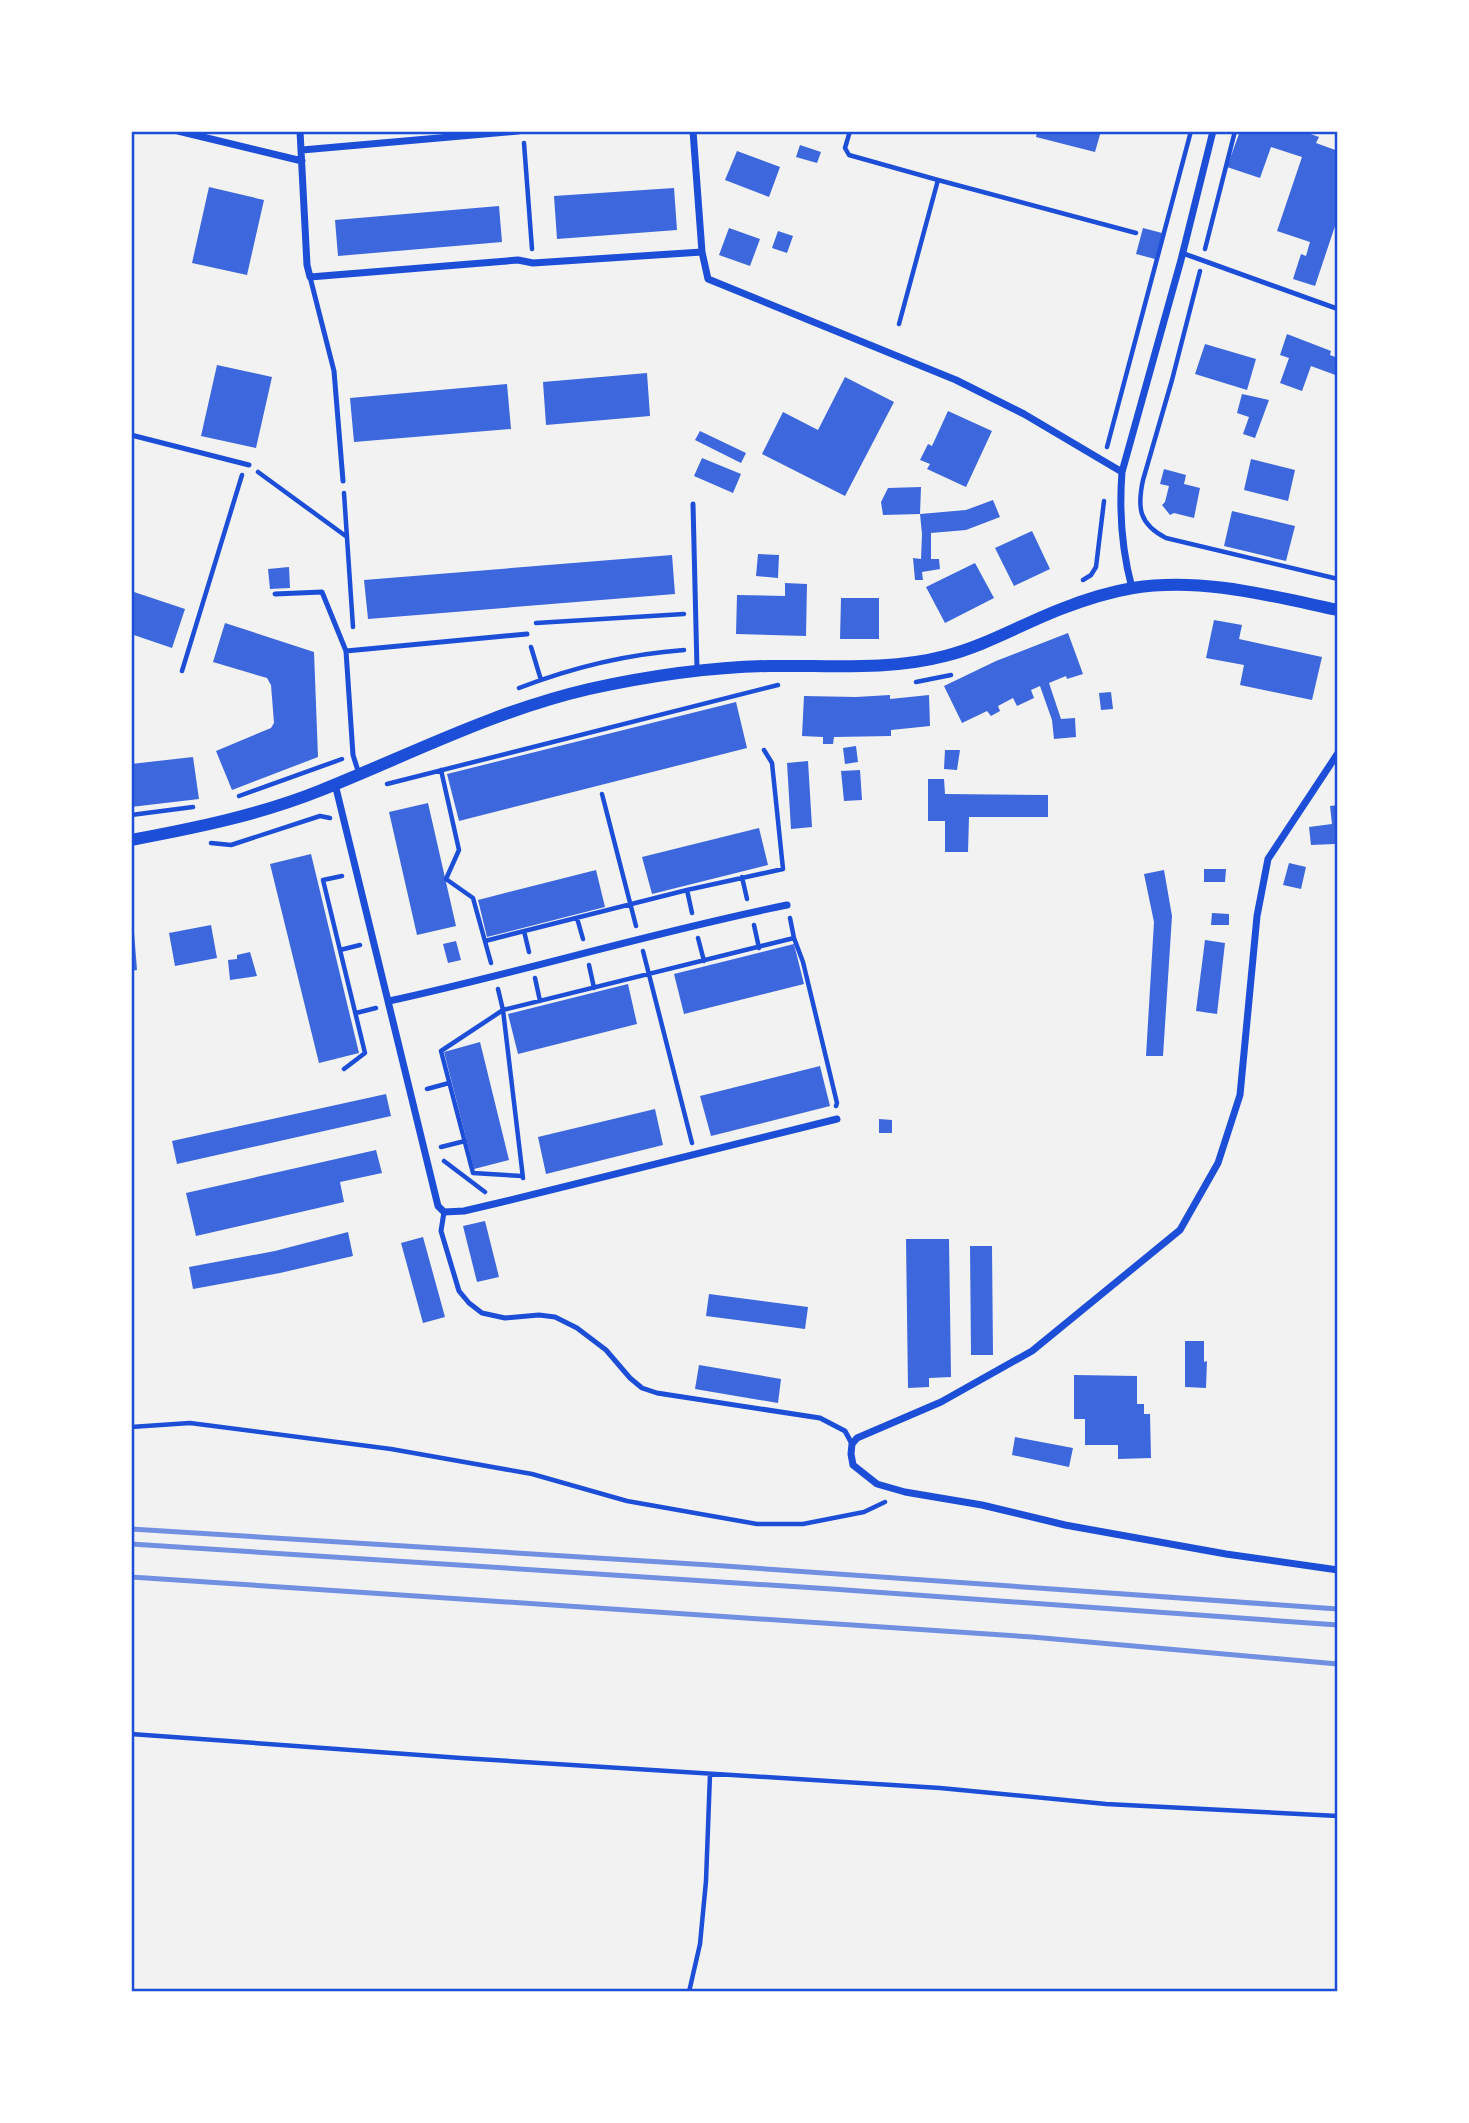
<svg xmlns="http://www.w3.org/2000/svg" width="1469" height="2123" font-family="'Archivo Narrow',sans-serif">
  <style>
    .building { fill: #3d67dc }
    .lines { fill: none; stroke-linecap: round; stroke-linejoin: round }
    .path { stroke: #1d4ed8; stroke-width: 4.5 }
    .service { stroke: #1d4ed8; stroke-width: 5 }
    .minor { stroke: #1d4ed8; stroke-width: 7 }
    .tertiary { stroke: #1d4ed8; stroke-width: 12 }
    .rail { stroke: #7290e2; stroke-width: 5 }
    .neatline { fill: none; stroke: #1d4ed8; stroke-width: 2.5 }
  </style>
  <rect width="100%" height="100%" fill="#f2f2f2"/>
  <!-- building -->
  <path class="building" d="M 1037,131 L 1101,131 L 1095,152 L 1036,137 Z
    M 1240,131 L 1302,131 L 1319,137 L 1316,143 L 1338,151 L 1335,168 L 1338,169 L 1338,217 L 1315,286 L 1293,279 L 1301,254 L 1306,256 L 1310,242 L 1277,231 L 1302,157 L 1271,147 L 1260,178 L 1227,167 Z
    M 800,145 L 821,152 L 817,163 L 796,157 Z
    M 737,151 L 780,167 L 769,197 L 725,180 Z
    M 209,187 L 264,200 L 247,275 L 192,263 Z
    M 674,188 L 677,230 L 557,239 L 554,196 Z
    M 499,206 L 502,242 L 338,256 L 335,220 Z
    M 729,228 L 760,239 L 750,266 L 719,255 Z
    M 1143,228 L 1162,233 L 1155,259 L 1136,254 Z
    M 778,231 L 793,236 L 787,253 L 772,248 Z
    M 1287,334 L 1331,351 L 1330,355 L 1338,358 L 1338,376 L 1311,366 L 1302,391 L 1280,383 L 1289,358 L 1280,355 Z
    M 1205,344 L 1256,359 L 1247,390 L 1195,374 Z
    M 217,365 L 272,377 L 256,448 L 201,436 Z
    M 647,373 L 650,416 L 546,425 L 543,382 Z
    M 845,377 L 894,402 L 845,496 L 762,454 L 783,412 L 818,430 Z
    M 507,384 L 511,429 L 354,442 L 350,398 Z
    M 1242,394 L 1269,400 L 1255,438 L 1243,434 L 1249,417 L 1237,413 Z
    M 948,411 L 992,431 L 966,487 L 927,469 L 930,464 L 920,460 L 928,444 L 932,446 Z
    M 700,431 L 746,453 L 741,463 L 695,440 Z
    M 702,458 L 741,474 L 733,493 L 694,476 Z
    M 1251,459 L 1295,470 L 1288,501 L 1244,490 Z
    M 1164,469 L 1186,475 L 1184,484 L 1200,488 L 1194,518 L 1174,513 L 1170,515 L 1162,505 L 1165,502 L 1169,486 L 1160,484 Z
    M 921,487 L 920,514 L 883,515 L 881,502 L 888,488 Z
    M 993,500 L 1000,517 L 966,530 L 931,533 L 931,559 L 939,559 L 940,569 L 922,572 L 923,580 L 915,580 L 913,558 L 921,559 L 922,534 L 920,514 L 966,510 Z
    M 1232,511 L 1295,526 L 1286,561 L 1224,546 Z
    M 1032,531 L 1050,569 L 1014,586 L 995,548 Z
    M 758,554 L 779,555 L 778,578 L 756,576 Z
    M 672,555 L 675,594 L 368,619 L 364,580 Z
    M 975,563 L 994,598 L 945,623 L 926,587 Z
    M 289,567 L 290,588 L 270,589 L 268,569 Z
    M 785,583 L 807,584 L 806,636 L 736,634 L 737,595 L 785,596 Z
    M 131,591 L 185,609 L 172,648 L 131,634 Z
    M 841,598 L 879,598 L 879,639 L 840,639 Z
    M 1214,620 L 1242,625 L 1239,639 L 1322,657 L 1312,700 L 1240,685 L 1244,665 L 1206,658 Z
    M 225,623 L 314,652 L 318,757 L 232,790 L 216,751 L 271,728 L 274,723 L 271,685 L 267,678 L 213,662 Z
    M 1068,633 L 1083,674 L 1067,679 L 1066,676 L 1049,683 L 1061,719 L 1075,718 L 1076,737 L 1054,739 L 1052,720 L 1040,686 L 1031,690 L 1034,698 L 1017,706 L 1013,698 L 998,706 L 1000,711 L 991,716 L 987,711 L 962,723 L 944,686 L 996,661 Z
    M 1111,692 L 1113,709 L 1101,710 L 1099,693 Z
    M 890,695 L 890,699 L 929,695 L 930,726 L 891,730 L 891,736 L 834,737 L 833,744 L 823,744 L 823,737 L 802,736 L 804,696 L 856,697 Z
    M 736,702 L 747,748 L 459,821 L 447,774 Z
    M 856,746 L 858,762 L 845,764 L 843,748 Z
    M 945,750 L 960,750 L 957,770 L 944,769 Z
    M 193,757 L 199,799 L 131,807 L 131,764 Z
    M 808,761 L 812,827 L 791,829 L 787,763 Z
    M 860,770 L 862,800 L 844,801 L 841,771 Z
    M 928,779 L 944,779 L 945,794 L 1048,795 L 1048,817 L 969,817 L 968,852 L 945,852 L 945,821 L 928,821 Z
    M 428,803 L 456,926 L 417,935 L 389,812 Z
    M 1338,805 L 1338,857 L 1336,857 L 1335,844 L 1311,845 L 1309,827 L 1332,824 L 1330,806 Z
    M 759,828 L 768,865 L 652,894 L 642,857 Z
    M 311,854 L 359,1053 L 319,1063 L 270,864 Z
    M 1289,863 L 1306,867 L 1301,889 L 1283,885 Z
    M 1204,869 L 1226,869 L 1225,882 L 1204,882 Z
    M 596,870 L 605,907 L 487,937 L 478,900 Z
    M 1164,870 L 1172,916 L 1163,1056 L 1146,1056 L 1154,922 L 1144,874 Z
    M 1212,913 L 1229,914 L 1229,925 L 1211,925 Z
    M 211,925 L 217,958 L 175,966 L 169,933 Z
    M 131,932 L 134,932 L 137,970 L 131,971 Z
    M 1205,940 L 1225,943 L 1217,1014 L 1196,1011 Z
    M 456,941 L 461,960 L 448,963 L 443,944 Z
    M 794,944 L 804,984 L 684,1014 L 674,974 Z
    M 250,952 L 257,976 L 230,980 L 228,960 L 237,959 L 237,955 Z
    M 628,984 L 637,1024 L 518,1054 L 508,1014 Z
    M 480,1042 L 509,1160 L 474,1169 L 444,1052 Z
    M 820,1066 L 830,1106 L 711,1136 L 700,1096 Z
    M 386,1094 L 391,1116 L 177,1164 L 172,1141 Z
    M 655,1109 L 663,1145 L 546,1174 L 538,1137 Z
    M 879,1119 L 892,1120 L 892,1133 L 879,1133 Z
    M 376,1150 L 382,1173 L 340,1182 L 344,1202 L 196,1236 L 186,1193 Z
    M 485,1221 L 499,1277 L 477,1282 L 463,1226 Z
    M 348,1232 L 353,1256 L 280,1273 L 193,1289 L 189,1267 L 275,1251 Z
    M 423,1237 L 445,1317 L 423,1323 L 401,1243 Z
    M 906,1239 L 949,1239 L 951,1377 L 929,1378 L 929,1387 L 908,1388 Z
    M 970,1246 L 992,1246 L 993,1355 L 971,1355 Z
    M 709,1294 L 808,1307 L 805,1329 L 706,1316 Z
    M 1185,1341 L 1204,1341 L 1204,1362 L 1207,1361 L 1206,1388 L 1185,1387 Z
    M 699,1365 L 781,1379 L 778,1403 L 695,1389 Z
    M 1074,1375 L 1137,1376 L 1137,1404 L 1144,1404 L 1144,1414 L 1150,1414 L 1151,1458 L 1118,1459 L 1118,1445 L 1085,1445 L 1085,1419 L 1074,1419 Z
    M 1015,1437 L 1073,1448 L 1069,1467 L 1012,1455 Z"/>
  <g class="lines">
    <!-- path -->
    <path class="path" d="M 850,131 L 845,148 L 849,155 L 938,180
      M 524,143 L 532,249
      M 1205,249 L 1235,131
      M 1200,271 L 1172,380 L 1143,480 C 1137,508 1139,524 1166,538 L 1338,579
      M 899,324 L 938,180 L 1136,233
      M 1107,447 L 1191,131
      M 258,472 L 347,537
      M 344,493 L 353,627
      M 1083,580 L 1091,575 L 1096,567 L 1104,501
      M 536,623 L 684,614
      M 531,647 L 541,680
      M 182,671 L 242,475
      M 916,682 L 951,675
      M 519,688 C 571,668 629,654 684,650
      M 441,770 L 459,850 L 446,879 L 473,898 L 491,963
      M 387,784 L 778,685
      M 602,794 L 636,926
      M 239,796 L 342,759
      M 131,815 L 193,807
      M 211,843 L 231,845 L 320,816 L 330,818
      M 342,876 L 323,880 L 365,1053 L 344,1069
      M 742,877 L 747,899
      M 687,890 L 692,913
      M 577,918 L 583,939
      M 790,918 L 794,938 L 803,962 L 837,1103 L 836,1106
      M 754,925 L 759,948
      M 524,931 L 529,952
      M 698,938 L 704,961
      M 485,941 L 687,890 L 783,869 L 772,763 L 764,750
      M 340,950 L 360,945
      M 643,951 L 692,1143
      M 589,965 L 594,988
      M 535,978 L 540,1001
      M 498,989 L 503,1010 L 523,1178
      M 356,1013 L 376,1008
      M 427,1089 L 449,1083
      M 441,1147 L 465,1141
      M 444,1161 L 485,1192
      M 522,1176 L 473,1173 L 441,1051 L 503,1010 L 794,938
      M 131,1427 L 190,1423 L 391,1449 L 532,1474 L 627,1501 L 757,1524 L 803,1524 L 864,1512 L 885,1502
      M 131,1734 L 461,1758 L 940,1788 L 1106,1804 L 1338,1816
      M 689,1992 L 700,1944 L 706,1881 L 710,1774"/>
    <!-- service -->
    <path class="service" d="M 1182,253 L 1338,309
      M 310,277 L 334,371 L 343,481
      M 131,435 L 249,465
      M 693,504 L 697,669
      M 275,594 L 322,592 L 346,651 L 353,755 L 359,774
      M 346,651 L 527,634
      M 444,1212 L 441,1231 L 459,1291 L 469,1303 L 482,1313 L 505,1318 L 539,1315 L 555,1317 L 577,1328 L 606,1350 L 630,1378 L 642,1388 L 657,1393 L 820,1418 L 845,1431 L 852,1444"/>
    <!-- minor -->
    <path class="minor" d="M 178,131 L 302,161
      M 300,131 L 307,265 L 310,277 L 518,260 L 533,263 L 702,252
      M 693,131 L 702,252 L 708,279 L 956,380 L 1024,414 L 1122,472
      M 302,150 L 518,131
      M 1132,588 C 1122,551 1119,511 1122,472 L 1181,260 L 1213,131
      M 1338,753 L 1268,859 L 1257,916 L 1240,1095 L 1218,1163 L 1180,1230 L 1032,1351 L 941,1402 L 857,1438 L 852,1444 L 851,1454 L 853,1465 L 877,1484 L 905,1492 L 982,1505 L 1065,1525 L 1226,1554 L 1338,1570
      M 335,784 L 438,1206 L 444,1212 L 464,1211 L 498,1203 L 837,1119
      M 389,1001 C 522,972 653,932 787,905"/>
    <!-- tertiary -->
    <path class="tertiary" d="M 131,840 C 195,828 259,815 319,791 C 409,755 494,711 589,689 C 649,676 709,667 769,666 C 827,665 888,671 945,656 C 985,646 1022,624 1061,609 C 1084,600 1109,592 1133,588 C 1202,577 1271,596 1338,610"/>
    <!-- rail -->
    <path class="rail" d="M 131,1529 L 710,1565 L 1338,1609
      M 131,1544 L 832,1589 L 1338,1625
      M 131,1577 L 1032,1637 L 1338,1664"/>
  </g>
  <!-- border -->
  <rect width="1469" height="2123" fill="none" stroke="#ffffff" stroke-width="266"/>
  <rect x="133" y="133" width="1203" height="1857" class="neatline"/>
</svg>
